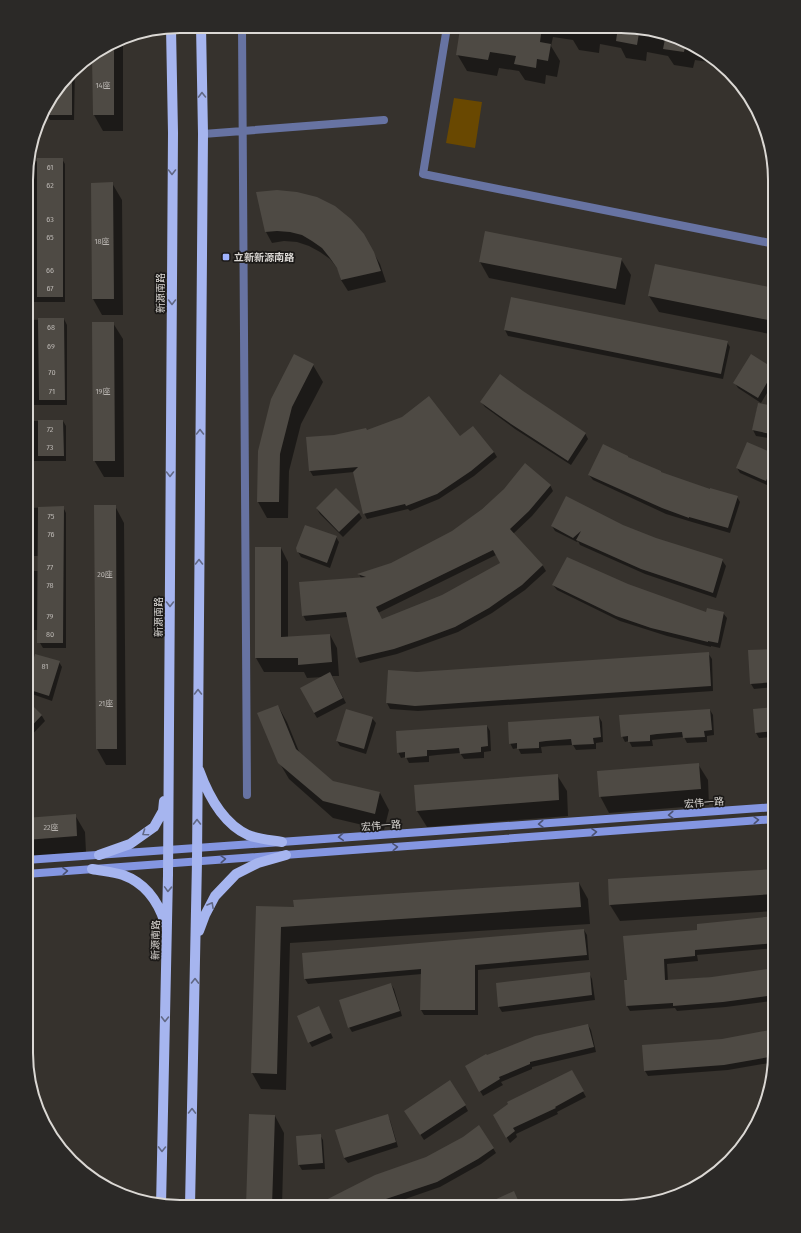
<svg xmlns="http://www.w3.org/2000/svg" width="801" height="1233" font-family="'Fira Sans Condensed','Noto Sans SC',sans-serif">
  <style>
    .green { fill: #694801 }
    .shadow { fill: #0007; fill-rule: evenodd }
    .building { fill: #4e4a44; fill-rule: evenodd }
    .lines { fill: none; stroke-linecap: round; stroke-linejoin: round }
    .minor { stroke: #6773a2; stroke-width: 8 }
    .secondary { stroke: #8496e1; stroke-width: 8 }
    .primary { stroke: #a6b5ef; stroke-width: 10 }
    .oneway { stroke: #616884 }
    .oneway2 { stroke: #4b5272 }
    .poi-dot { fill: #a0b3fd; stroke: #1c1a18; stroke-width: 1.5 }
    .labels { text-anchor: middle; stroke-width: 3.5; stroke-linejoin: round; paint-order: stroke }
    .number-label { font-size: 8px; fill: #b8b4b0 }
    .poi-label { font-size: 10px; font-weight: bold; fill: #dbd8d4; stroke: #1c1a18; text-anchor: start }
    .street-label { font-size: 10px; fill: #dbd8d4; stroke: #1c1a18 }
    .rim { fill: none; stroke: #dbd8d4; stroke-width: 2 }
  </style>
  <rect width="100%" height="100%" fill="#36322d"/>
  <!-- green -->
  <path class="green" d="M 454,98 L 482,102 L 475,148 L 446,143 Z"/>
  <!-- shadow -->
  <path class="shadow" d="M 462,27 L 641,27 L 680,38 L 715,58 L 730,74 L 721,73 L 715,63 L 695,60 L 693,68 L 674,65 L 668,56 L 647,52 L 646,61 L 626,58 L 621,48 L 600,44 L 599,53 L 579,50 L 573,40 L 553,37 L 551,46 L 560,61 L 557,77 L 546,75 L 545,84 L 525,80 L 519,71 L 499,68 L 497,76 L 467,71 L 457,54 Z
    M 123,37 L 123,131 L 103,131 L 94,115 L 93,55 Z
    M 75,69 L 74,120 L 50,120 L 47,115 L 47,105 Z
    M 62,159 L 65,164 L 65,302 L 27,302 L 27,162 Z
    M 112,183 L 122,200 L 123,315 L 102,315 L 93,299 Z
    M 258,193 L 363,235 L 380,264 L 386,282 L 348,291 L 341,280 L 338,269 L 330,259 L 320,252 L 309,246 L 297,242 L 284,241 L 272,243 L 266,232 Z
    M 621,259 L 631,275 L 625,305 L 489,278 L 480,262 Z
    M 774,289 L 775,292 L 775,335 L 659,312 L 649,296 Z
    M 512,299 L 727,342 L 730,347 L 723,379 L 508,336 L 505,330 Z
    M 64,319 L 67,325 L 67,405 L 27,405 L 27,320 Z
    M 113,323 L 123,339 L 124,477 L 104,477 L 94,460 Z
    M 752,356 L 775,370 L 775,380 L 761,403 L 738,388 L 735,383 Z
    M 313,365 L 323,382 L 301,424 L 289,471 L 288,518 L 267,518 L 258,502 L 259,451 Z
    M 481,402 L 585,433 L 588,439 L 571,465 L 515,429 L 485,407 Z
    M 758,404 L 775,407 L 775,439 L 756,436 L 753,430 Z
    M 27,421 L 63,421 L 66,426 L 66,461 L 27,461 Z
    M 460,438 L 494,452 L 497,457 L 474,476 L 439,499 L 410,511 L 408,509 L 367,519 L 364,513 L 354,472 L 313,476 L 310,471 Z
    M 775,455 L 775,473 L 769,486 L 740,473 L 737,468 Z
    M 629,458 L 662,474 L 710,490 L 737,497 L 740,502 L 730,533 L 692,522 L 666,514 L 593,480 L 589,475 Z
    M 550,485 L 553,491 L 532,516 L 513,534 L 543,566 L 546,571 L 525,590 L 492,613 L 458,632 L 397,654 L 360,663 L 357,657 L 348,617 L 306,621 L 303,615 L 361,578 L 359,574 L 391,564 L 452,532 L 482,509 L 504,490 ZM 496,555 L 501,564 L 443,596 L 382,620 L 378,613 Z
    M 115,506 L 124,523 L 126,765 L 106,765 L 97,749 Z
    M 63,507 L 66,513 L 66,648 L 43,648 L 40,643 L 41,630 L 27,630 L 27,571 L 38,571 L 38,556 L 27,556 L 27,508 Z
    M 317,509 L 359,513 L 362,518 L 343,537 L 320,514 Z
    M 552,526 L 623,526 L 655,539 L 722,560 L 726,566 L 716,598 L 645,574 L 580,545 L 578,541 L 577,542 L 555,531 Z
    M 336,537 L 339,542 L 330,568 L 301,557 L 298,552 Z
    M 256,548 L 281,548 L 288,562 L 288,638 L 330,635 L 337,648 L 339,676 L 332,676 L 346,703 L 317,718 L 314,713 L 324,677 L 307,678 L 304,672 L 264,672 L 256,658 Z
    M 772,566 L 775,567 L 775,604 L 772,604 L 769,599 Z
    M 553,585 L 627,585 L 706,613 L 723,613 L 727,618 L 720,648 L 711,646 L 711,647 L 667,636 L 620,621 L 557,590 Z
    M 775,649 L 775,687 L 754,689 L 751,684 Z
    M 708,653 L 712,659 L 713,691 L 418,711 L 390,709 L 387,703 L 389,671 L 417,673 Z
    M 36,655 L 59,662 L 62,667 L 52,701 L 29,693 L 27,690 L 27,685 Z
    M 27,702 L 42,716 L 45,721 L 26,741 Z
    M 278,706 L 287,722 L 300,754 L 333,782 L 380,793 L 389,810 L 384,830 L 333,818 L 289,779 L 279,762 Z
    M 775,708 L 775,737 L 759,738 L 756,733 Z
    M 710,710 L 713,715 L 714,735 L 707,736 L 707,742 L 687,743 L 684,737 L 661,739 L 652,740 L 653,746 L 632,747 L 629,741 L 625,742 L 622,736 Z
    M 599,717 L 602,722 L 603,742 L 596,743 L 596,749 L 576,750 L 573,745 L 550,746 L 541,747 L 542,753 L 521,754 L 518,748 L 513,749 L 510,743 Z
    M 372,718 L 376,723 L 366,754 L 340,746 L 337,741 Z
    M 487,726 L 490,731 L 491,751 L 484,752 L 484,758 L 464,759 L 460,753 L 437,755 L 429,756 L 429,762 L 409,763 L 406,757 L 401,758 L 398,752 Z
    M 698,764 L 708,780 L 709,805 L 609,813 L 600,796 Z
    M 557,775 L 567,791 L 568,816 L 427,827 L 417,811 Z
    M 75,815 L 85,832 L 86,852 L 26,857 L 26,819 Z
    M 775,869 L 775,911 L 620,921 L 610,905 Z
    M 579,883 L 588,899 L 590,924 L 290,943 L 286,1090 L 261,1089 L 252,1073 L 257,907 L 295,908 Z
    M 775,918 L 775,948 L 697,955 L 698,961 L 667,964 L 668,981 L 775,972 L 775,1003 L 773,1004 L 771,1001 L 726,1007 L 677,1011 L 675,1008 L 630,1011 L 627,1006 L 625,981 L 628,981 L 699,931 Z
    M 584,930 L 587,935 L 589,960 L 478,970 L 478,1015 L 424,1015 L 421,1010 L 422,974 L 308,984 L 305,979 Z
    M 589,973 L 592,979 L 595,1000 L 502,1012 L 499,1007 L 497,984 Z
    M 391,984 L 394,989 L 402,1016 L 352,1032 L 349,1027 Z
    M 319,1007 L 333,1038 L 312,1047 L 309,1042 Z
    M 588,1025 L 591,1030 L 596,1052 L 532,1067 L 532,1069 L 501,1082 L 503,1085 L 483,1096 L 466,1067 L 486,1057 Z
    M 775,1030 L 775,1062 L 728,1070 L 648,1076 L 645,1071 L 643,1046 L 722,1040 Z
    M 572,1071 L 586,1097 L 557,1112 L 558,1114 L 516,1134 L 517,1137 L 510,1143 L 494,1115 Z
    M 465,1105 L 468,1111 L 424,1140 L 408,1116 Z
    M 387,1115 L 390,1120 L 398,1147 L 348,1163 L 344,1158 Z
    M 275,1116 L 284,1133 L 282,1206 L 247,1206 Z
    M 320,1135 L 323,1140 L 325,1169 L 302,1170 L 299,1165 L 297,1137 Z
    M 493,1148 L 496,1153 L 481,1164 L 440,1187 L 385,1206 L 318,1206 L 325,1202 Z"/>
  <!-- building -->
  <path class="building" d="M 492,27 L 542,27 L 540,42 L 551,44 L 548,61 L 537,59 L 536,68 L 514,64 L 516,56 L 490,52 L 488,60 L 456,55 L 460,29 L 491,34 Z
    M 618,27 L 640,27 L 637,45 L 616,41 Z
    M 666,34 L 680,38 L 686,41 L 684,52 L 663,49 Z
    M 114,42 L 114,115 L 93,115 L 92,56 Z
    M 72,73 L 72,115 L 46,115 L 46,106 Z
    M 37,158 L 63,158 L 63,297 L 37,297 Z
    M 113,182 L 114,299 L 92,299 L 91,183 Z
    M 277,190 L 297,192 L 317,197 L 335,206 L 351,219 L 364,234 L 374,252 L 381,271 L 341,280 L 337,268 L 330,258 L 322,248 L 312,241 L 302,235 L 290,232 L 277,231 L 265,232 L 256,192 Z
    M 485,231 L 622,258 L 616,289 L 479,262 Z
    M 655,264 L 774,288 L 768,320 L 648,296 Z
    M 511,297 L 728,341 L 721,374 L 504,330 Z
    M 38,318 L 64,318 L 65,400 L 39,400 Z
    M 92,322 L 114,322 L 115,461 L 93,461 Z
    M 294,354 L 314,364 L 292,407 L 280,454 L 279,502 L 257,502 L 258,451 L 271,399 Z
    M 751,354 L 775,369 L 758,398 L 733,383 Z
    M 500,374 L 523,391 L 586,433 L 568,461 L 511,424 L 480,402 Z
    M 429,396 L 460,436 L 473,426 L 494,452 L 471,471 L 437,494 L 406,506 L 405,504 L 363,514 L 353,472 L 358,467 L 309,471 L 306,437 L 334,435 L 366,428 L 367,430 L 402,417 Z
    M 758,403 L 775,406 L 775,435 L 752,430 Z
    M 38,420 L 63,420 L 64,456 L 38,456 Z
    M 747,442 L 775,454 L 775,462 L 766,481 L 736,468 Z
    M 603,444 L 628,456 L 628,457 L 661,471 L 661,472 L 710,489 L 710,488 L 738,496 L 728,528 L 689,517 L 689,518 L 662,508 L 588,475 Z
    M 525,463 L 551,485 L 529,511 L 510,529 L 543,565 L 522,585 L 489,608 L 455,627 L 420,640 L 394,649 L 356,658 L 346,612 L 302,616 L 299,582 L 366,577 L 357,574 L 391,563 L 452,531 L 482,509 L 504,489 ZM 493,550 L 500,563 L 442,595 L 382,619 L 376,607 Z
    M 336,488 L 360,512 L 339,532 L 316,508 Z
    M 566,496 L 623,525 L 656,538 L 723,559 L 713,593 L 641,569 L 576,540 L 581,531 L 573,538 L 551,526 Z
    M 94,505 L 116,505 L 117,749 L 96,749 Z
    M 64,506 L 63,643 L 37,643 L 38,507 Z
    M 305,525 L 337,536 L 327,563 L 297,552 L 296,548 Z
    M 255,547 L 281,547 L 281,637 L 330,634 L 332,662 L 298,665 L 298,658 L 255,658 Z
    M 567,557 L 628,584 L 706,612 L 707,608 L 724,612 L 718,643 L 708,641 L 708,642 L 651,628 L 616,616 L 552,585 Z
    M 775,649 L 775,682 L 750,684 L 748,650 Z
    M 709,652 L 711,686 L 415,706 L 386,703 L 388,670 L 417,672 Z
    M 35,654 L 60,661 L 49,696 L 27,689 L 27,681 Z
    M 330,672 L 343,698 L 314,713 L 300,688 Z
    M 27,700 L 42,715 L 26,732 Z
    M 278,705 L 296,749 L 333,781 L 380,792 L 375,814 L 323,801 L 278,763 L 257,713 Z
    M 775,707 L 775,731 L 755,733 L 753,709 Z
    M 346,709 L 373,717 L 364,749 L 336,741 Z
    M 710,709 L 712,730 L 704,731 L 705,737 L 683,738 L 682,732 L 657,734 L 650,735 L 650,741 L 628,742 L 628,736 L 621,737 L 619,715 Z
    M 599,716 L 601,737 L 593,738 L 594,744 L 572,745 L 571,739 L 546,741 L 539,742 L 539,748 L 517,749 L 517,743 L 509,744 L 508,722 Z
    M 487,725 L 488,746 L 481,747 L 481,752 L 460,754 L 459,748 L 434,750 L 427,750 L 427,756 L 405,758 L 405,752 L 397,753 L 396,731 Z
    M 699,763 L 701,789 L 599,797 L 597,771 Z
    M 558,774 L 559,800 L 416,811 L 414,785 Z
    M 76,814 L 77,836 L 26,840 L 26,818 Z
    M 775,869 L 775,894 L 609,905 L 608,879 Z
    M 579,882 L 581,907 L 281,927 L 277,1074 L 251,1073 L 256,906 L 294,907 L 293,900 Z
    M 775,916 L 775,943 L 695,950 L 695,956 L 664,959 L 665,980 L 712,977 L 775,968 L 775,995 L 723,1002 L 673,1006 L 673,1003 L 626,1006 L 624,980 L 627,980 L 623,936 L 697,930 L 697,924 Z
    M 584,929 L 587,955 L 475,965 L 475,1010 L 420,1010 L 421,969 L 304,979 L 302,953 Z
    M 590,972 L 592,995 L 498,1007 L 496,983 Z
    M 391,983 L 400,1011 L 348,1028 L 339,1000 Z
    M 319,1006 L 331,1033 L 308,1043 L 297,1016 Z
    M 588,1024 L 594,1047 L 530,1062 L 530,1064 L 499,1077 L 500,1079 L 479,1092 L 465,1066 L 486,1054 L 487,1055 L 535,1036 Z
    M 775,1029 L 775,1056 L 724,1065 L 644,1071 L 642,1045 L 722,1039 Z
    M 572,1070 L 584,1091 L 555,1107 L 556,1108 L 513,1128 L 515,1131 L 506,1138 L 493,1115 L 508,1104 L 507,1102 Z
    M 450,1080 L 466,1105 L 420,1135 L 404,1111 Z
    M 249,1114 L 275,1115 L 272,1206 L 246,1206 Z
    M 388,1114 L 396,1142 L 344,1158 L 335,1130 Z
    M 479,1125 L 494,1148 L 478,1159 L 437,1182 L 386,1199 L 372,1206 L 314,1206 L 375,1175 L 426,1157 L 463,1137 Z
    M 321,1134 L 323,1163 L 298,1165 L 296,1136 Z
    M 514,1191 L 521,1207 L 479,1207 Z"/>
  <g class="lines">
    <!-- minor -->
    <path class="minor" d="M 242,26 L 247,795
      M 447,27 L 423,174 L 775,244
      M 203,134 L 384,120"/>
    <!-- secondary -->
    <path class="secondary" d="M 26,860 L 775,807
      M 26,874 L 775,819"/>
    <!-- primary -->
    <path class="primary" d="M 199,770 C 208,795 222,823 248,835 C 258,839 271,840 282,842
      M 99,855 L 130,844 L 154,827 L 163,811 L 164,801
      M 92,869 C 102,871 113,872 123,875 C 145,883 158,901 165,923
      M 199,931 L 205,915 L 215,896 L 236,874 L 258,863 L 286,855
      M 161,1206 L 168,875 L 173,133 L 171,28
      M 190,1206 L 197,861 L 203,134 L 201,26"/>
  </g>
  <!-- one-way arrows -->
  <defs><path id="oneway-chevron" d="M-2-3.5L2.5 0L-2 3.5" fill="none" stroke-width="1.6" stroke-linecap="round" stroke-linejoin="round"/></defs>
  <g class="oneway">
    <use href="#oneway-chevron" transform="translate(202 95) rotate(-91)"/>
    <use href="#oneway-chevron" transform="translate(172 172) rotate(90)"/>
    <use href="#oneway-chevron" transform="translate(172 302) rotate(90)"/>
    <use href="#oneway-chevron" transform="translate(200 432) rotate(-90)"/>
    <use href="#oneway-chevron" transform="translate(170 474) rotate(90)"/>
    <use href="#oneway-chevron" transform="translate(199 562) rotate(-90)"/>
    <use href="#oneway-chevron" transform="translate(170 604) rotate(90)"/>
    <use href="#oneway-chevron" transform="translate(198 692) rotate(-90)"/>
    <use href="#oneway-chevron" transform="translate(197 822) rotate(-90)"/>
    <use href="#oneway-chevron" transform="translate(145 833) rotate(145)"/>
    <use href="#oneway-chevron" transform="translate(168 889) rotate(92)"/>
    <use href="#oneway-chevron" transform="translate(211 905) rotate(-61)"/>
    <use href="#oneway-chevron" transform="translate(195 981) rotate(-89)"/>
    <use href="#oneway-chevron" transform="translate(165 1019) rotate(91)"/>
    <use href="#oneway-chevron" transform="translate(192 1111) rotate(-89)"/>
    <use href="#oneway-chevron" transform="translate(162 1149) rotate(91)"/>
  </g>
  <g class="oneway2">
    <use href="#oneway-chevron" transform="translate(671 815) rotate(176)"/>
    <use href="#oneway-chevron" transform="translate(756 820) rotate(-4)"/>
    <use href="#oneway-chevron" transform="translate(541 824) rotate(176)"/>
    <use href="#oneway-chevron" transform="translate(594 832) rotate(-4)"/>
    <use href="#oneway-chevron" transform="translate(341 837) rotate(176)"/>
    <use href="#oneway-chevron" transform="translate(395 847) rotate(-4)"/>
    <use href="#oneway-chevron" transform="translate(223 859) rotate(-4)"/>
    <use href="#oneway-chevron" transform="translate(65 871) rotate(-4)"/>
  </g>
  <!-- markers -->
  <rect class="poi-dot" x="222" y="253" width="8" height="8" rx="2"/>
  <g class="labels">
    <!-- number labels -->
    <g class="number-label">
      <text x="103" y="88">14座</text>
      <text x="50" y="170">61</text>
      <text x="50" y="188">62</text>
      <text x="50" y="222">63</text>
      <text x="50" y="240">65</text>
      <text x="102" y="244">18座</text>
      <text x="50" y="273">66</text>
      <text x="50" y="291">67</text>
      <text x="51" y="330">68</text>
      <text x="51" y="349">69</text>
      <text x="52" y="375">70</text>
      <text x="52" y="394">71</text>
      <text x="103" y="394">19座</text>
      <text x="50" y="432">72</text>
      <text x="50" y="450">73</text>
      <text x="51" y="519">75</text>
      <text x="51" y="537">76</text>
      <text x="50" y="570">77</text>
      <text x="105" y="577">20座</text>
      <text x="50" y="588">78</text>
      <text x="50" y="619">79</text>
      <text x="50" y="637">80</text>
      <text x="45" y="669">81</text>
      <text x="106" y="706">21座</text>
      <text x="51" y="830">22座</text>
    </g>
    <!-- poi labels -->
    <g class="poi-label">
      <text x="234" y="261">立新新源南路</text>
    </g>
    <!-- street labels -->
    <g class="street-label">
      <text transform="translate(160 293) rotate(-90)" y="4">新源南路</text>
      <text transform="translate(158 617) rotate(-90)" y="4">新源南路</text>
      <text transform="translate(704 802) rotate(-4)" y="4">宏伟一路</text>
      <text transform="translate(381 825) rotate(-4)" y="4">宏伟一路</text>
      <text transform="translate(155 940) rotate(-89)" y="4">新源南路</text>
    </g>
  </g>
  <!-- crop -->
  <path d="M0 0H801V1233H0ZM180 33H621A147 147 0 0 1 768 180V1053A147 147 0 0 1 621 1200H180A147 147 0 0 1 33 1053V180A147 147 0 0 1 180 33Z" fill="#2b2927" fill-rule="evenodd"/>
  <path class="rim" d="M180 33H621A147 147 0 0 1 768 180V1053A147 147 0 0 1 621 1200H180A147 147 0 0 1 33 1053V180A147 147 0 0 1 180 33Z"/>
</svg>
